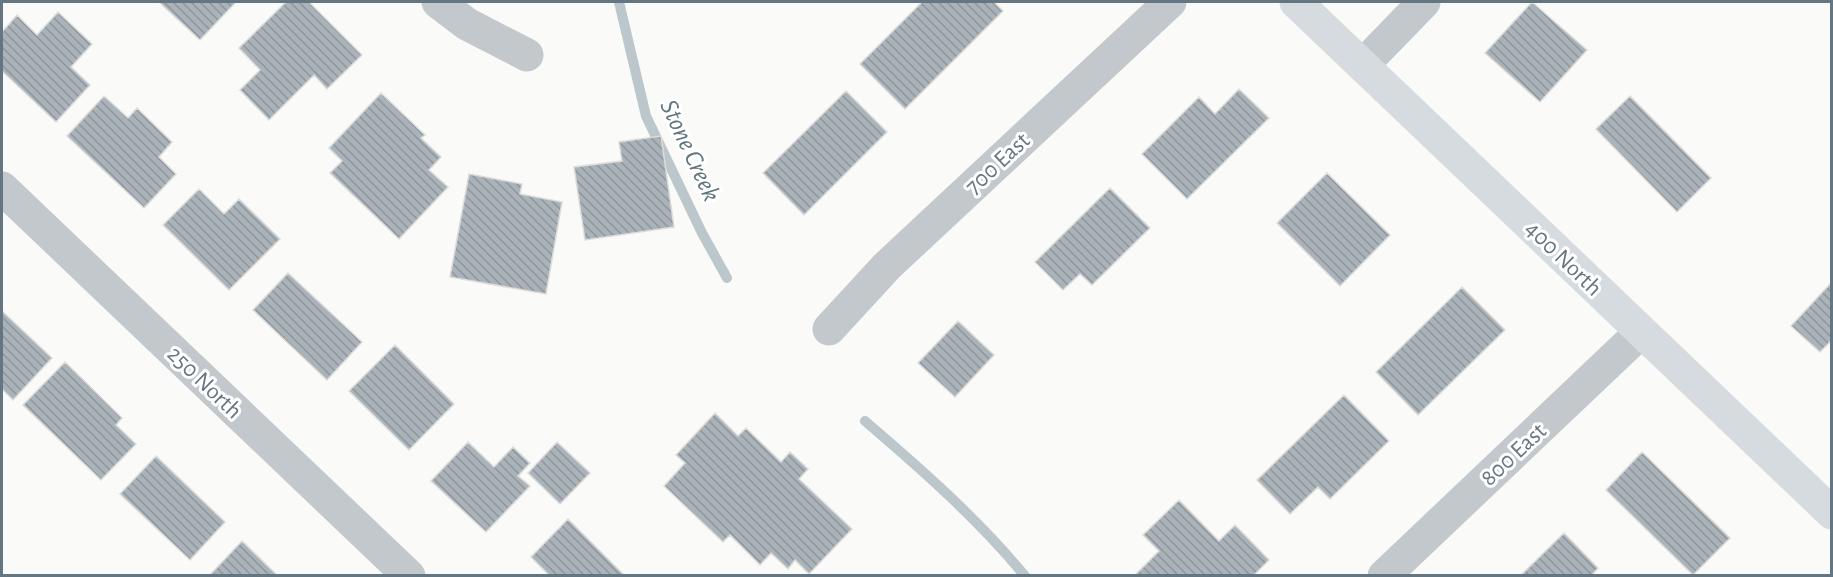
<svg xmlns="http://www.w3.org/2000/svg" width="1833" height="577" font-family="'Alegreya Sans',sans-serif">
  <style>
    .lines { fill: none; stroke-linecap: round; stroke-linejoin: round }
    .stream { stroke: #bbc7cb; stroke-width: 10 }
    .building { fill: url(#building-back-hatch); stroke: #dcdcda; stroke-width: 1.5 }
    .street { stroke: #c3c8cc; stroke-width: 33 }
    .secondary { stroke: #d6dbdf; stroke-width: 33 }
    .labels { text-anchor: middle; stroke-width: 6; stroke-linejoin: round; paint-order: stroke }
    .street-label { font-size: 24px; fill: #657683; stroke: #fff }
    .water-label { font-size: 26px; font-style: italic; fill: #60757c; stroke: #fff }
  </style>
  <defs>
    <pattern id="building-back-hatch" width="6" height="6" patternUnits="userSpaceOnUse" patternTransform="scale(1.5)"><rect width="6" height="6" fill="#aab3b9"/><path d="M-1 5l2 2M0 0l6 6M5-1l2 2" fill="none" stroke="#8e969c"/></pattern>
  </defs>
  <rect width="100%" height="100%" fill="#fafaf8"/>
  <g class="lines">
    <!-- stream -->
    <path class="stream" d="M 619,2 L 646,116 L 702,233 L 727,278
      M 865,421 C 921,469 978,519 1025,576"/>
  </g>
  <!-- building -->
  <path class="building" d="M 159,2 L 236,2 L 200,40 Z
    M 286,2 L 309,2 L 362,55 L 327,89 L 314,75 L 269,120 L 240,90 L 260,70 L 239,48 Z
    M 922,2 L 994,2 L 1003,11 L 905,109 L 860,64 Z
    M 1532,2 L 1587,50 L 1540,102 L 1485,53 Z
    M 58,12 L 92,44 L 71,67 L 90,85 L 56,122 L 2,71 L 2,32 L 17,15 L 37,35 Z
    M 1239,89 L 1269,118 L 1187,199 L 1142,154 L 1199,97 L 1215,114 Z
    M 846,91 L 887,132 L 804,215 L 763,173 Z
    M 381,93 L 425,135 L 421,138 L 441,157 L 429,170 L 448,187 L 399,239 L 330,173 L 342,161 L 329,148 Z
    M 104,96 L 128,118 L 137,108 L 172,142 L 159,157 L 176,174 L 144,208 L 67,136 Z
    M 1630,96 L 1711,178 L 1677,212 L 1596,129 Z
    M 661,136 L 674,227 L 585,240 L 574,167 L 622,161 L 619,142 Z
    M 1327,173 L 1390,235 L 1340,286 L 1277,223 Z
    M 469,174 L 522,184 L 520,194 L 562,202 L 546,294 L 450,277 Z
    M 1110,188 L 1150,228 L 1092,285 L 1080,274 L 1063,290 L 1035,262 Z
    M 199,189 L 224,214 L 239,199 L 280,239 L 229,290 L 163,225 Z
    M 288,273 L 362,342 L 327,380 L 253,310 Z
    M 1832,282 L 1832,340 L 1820,352 L 1791,326 Z
    M 1462,287 L 1505,330 L 1418,415 L 1376,372 Z
    M 2,311 L 52,358 L 13,400 L 2,389 Z
    M 958,321 L 994,355 L 955,397 L 918,363 Z
    M 395,345 L 454,404 L 409,450 L 349,391 Z
    M 65,362 L 122,418 L 116,425 L 136,444 L 101,480 L 23,405 Z
    M 1344,395 L 1389,441 L 1330,499 L 1318,487 L 1290,514 L 1257,480 Z
    M 715,413 L 738,436 L 746,428 L 781,462 L 790,452 L 808,469 L 799,479 L 852,529 L 809,574 L 795,560 L 788,569 L 771,553 L 760,565 L 730,535 L 723,542 L 664,486 L 685,463 L 676,455 Z
    M 468,442 L 494,467 L 513,447 L 530,463 L 518,476 L 530,486 L 486,532 L 431,481 Z
    M 557,442 L 590,473 L 560,504 L 528,473 Z
    M 1642,452 L 1730,538 L 1693,575 L 1606,490 Z
    M 156,456 L 225,522 L 190,560 L 120,494 Z
    M 1179,500 L 1219,541 L 1235,525 L 1269,560 L 1253,576 L 1134,576 L 1159,551 L 1143,535 Z
    M 568,519 L 625,576 L 550,576 L 531,557 Z
    M 1564,533 L 1598,568 L 1591,576 L 1520,576 Z
    M 242,541 L 278,576 L 209,576 Z"/>
  <g class="lines">
    <!-- street -->
    <path class="street" d="M 438,2 L 467,24 L 527,55
      M 1363,65 L 1424,2
      M 2,188 L 409,576
      M 829,329 L 887,266 L 1170,2
      M 1384,576 L 1641,332"/>
    <!-- secondary -->
    <path class="secondary" d="M 1296,2 L 1832,513"/>
  </g>
  <g class="labels">
    <!-- street labels -->
    <g class="street-label">
      <text transform="translate(997 163) rotate(-43)" y="8">700 East</text>
      <text transform="translate(1564 258) rotate(44)" y="8">400 North</text>
      <text transform="translate(205 382) rotate(44)" y="8">250 North</text>
      <text transform="translate(1513 454) rotate(-43)" y="8">800 East</text>
    </g>
    <!-- water labels -->
    <g class="water-label">
      <text transform="translate(691 150) rotate(65)" y="9">Stone Creek</text>
    </g>
  </g>
  <!-- border -->
  <rect width="1833" height="577" fill="none" stroke="#657683" stroke-width="6"/>
</svg>
